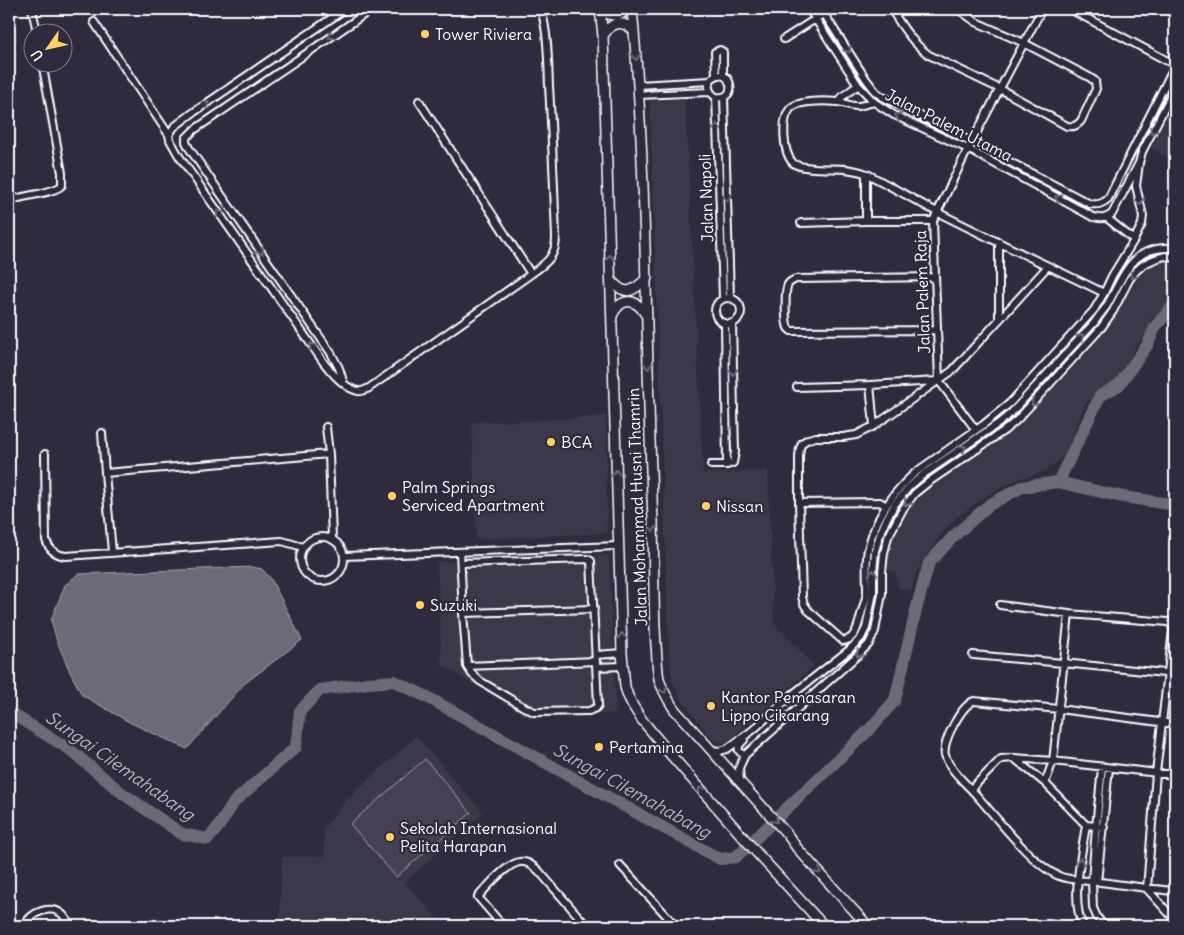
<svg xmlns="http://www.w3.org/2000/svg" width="1184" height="935" font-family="Delius,sans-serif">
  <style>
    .built { fill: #3c3749 }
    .green { fill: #464152; stroke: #a2a0a8 }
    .water { fill: #6d6a77; stroke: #a7a6ad }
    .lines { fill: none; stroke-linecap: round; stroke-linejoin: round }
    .river { stroke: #6d6a77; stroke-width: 12 }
    .minor-casing { stroke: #fff; stroke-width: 10 }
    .tertiary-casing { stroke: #fff; stroke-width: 12 }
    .minor { stroke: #2f2a3d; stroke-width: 6 }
    .tertiary { stroke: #2f2a3d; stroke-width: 9 }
    .oneway { stroke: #6d6a77 }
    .poi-dot { fill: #ffd166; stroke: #2f2a3d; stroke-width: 2 }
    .labels { text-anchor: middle; stroke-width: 4.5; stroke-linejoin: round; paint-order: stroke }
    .poi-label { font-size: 16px; fill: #fff; stroke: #2f2a3d; text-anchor: start }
    .street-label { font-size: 16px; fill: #fff; stroke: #2f2a3d }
    .water-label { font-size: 18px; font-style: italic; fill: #b6b4bb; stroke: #2f2a3d }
  </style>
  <rect width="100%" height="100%" fill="#2f2a3d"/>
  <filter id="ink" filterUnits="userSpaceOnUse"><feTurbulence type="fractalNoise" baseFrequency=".02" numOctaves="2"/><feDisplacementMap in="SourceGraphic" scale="10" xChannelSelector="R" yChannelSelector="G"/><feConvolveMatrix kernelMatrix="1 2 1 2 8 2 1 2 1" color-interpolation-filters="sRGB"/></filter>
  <g filter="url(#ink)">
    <!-- built -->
    <path class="built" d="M 685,99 L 703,473 L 768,471 L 774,623 L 814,666 L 728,742 L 721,743 L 713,740 L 681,699 L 672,680 L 669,652 L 650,101 Z
      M 1175,103 L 1175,161 L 1151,148 Z
      M 1160,261 L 1171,261 L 1175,266 L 1175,292 L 1169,303 L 1158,315 L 1151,319 L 1149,323 L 1148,331 L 1136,346 L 1122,374 L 1110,388 L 1094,396 L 1085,404 L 1082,411 L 1068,447 L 1062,457 L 1055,464 L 1043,472 L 1016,480 L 986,496 L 956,518 L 944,530 L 929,551 L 916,574 L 912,590 L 898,589 L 895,572 L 887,569 L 888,556 L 894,536 L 905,515 L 915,502 L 928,488 L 1010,432 L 1022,422 L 1102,334 L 1139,277 L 1148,267 Z
      M 606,416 L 607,533 L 476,539 L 472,422 L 530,421 Z
      M 609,555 L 616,713 L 530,719 L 442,665 L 437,562 Z
      M 416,736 L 483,813 L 405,882 L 443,926 L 279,926 L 282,857 L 325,856 L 323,829 L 346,801 Z"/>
    <!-- green -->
    <path class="green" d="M 425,759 L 471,813 L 396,877 L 350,824 Z"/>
    <!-- water -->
    <path class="water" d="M 252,567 L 262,569 L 271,579 L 302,640 L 244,684 L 187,749 L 129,722 L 82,695 L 70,672 L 57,641 L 51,620 L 65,585 L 78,574 Z"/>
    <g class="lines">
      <!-- river -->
      <path class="river" d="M 1058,482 L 1100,396 L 1119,385 L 1148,344 L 1155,327 L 1175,304
        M 9,712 L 69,749 L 122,793 L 182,834 L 208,839 L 219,826 L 235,801 L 296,747 L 300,711 L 320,690 L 368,683 L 394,681 L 427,697 L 720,859 L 736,857 L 871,728 L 895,700 L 917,606 L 929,563 L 953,537 L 989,505 L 1022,487 L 1058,482 L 1118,496 L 1175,505"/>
      <defs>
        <path id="minor" d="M 32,9 L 37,32
          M 809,9 L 858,85 L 874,102 L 894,115 L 968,149 L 1093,217 C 1101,219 1105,219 1112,214 L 1139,163 L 1142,152 L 1175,88
          M 821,9 L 866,79 L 876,92 L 883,97 L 972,142 L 1090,204 C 1098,205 1102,204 1108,199 L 1175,65 L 1070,9
          M 891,9 C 902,26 912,43 929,55 L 1000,89 L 1067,126 C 1074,127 1076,126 1081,121 L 1096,89 L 1095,81 L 1089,77 L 1024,43 L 976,22 L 958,9
          M 94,22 L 169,135 L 170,140 L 179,156 L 324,363 C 331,372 346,389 358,391 C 362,392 365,390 369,388 L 531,274 C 546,263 556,257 556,237 C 554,186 552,136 549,86 C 548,60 548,33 541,9
          M 784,39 L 831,9
          M 716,76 L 715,52 L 720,50 L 723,52 L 723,76
          M 638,85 L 710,81
          M 639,95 L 710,92
          M 716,97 C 740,101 730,66 714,77 C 705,83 709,93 716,97 L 723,298
          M 724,97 L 730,298
          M 419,101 L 531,274
          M 839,102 L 842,97 L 858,85
          M 874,102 C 869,103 864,105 859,106 C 849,107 845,102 837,102 C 826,101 797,100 790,109 C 781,120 783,153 793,163 C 801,170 834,168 845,169 C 853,170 860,171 867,174 C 891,186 914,200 937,212 C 992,240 1049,266 1104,293
          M 169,135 L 174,127 L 194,112 L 345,9
          M 866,174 L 866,221
          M 9,201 C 22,195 54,194 62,185 L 62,173 L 42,62
          M 1107,218 L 1134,240
          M 801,223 L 866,221 L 933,221
          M 999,242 L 999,320
          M 1048,266 L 999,320 L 952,371 L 874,426 L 856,435 L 843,437 L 816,437 L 808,439 L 802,443 L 800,448 L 799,456 L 799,503 L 802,597 L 804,604 L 808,610 L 843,641 C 857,640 859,621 862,611 C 864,605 866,598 867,592 C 867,580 866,569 867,557 C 867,550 870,542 872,535 C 881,510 896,489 916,472 L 983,425 L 1010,403 L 1094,310 L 1104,293 L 1112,276 L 1134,240 L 1142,224 L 1143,216 L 1136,186 L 1139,163
          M 935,277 L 796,279 C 792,281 788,282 787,287 C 785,294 785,322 788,328 C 789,329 790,330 791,331 L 937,330
          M715 311a13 13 0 1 1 26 0a13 13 0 1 1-26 0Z
          M 725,323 L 727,465 L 733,463 L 735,452 L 732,323
          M 343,381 L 339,368 L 331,353 L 189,148 L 186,142 L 186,138 L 194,130 L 372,9
          M 870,385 L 874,426
          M 797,387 L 870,385 L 937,381
          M 326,427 L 329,454
          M 976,430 L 939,381 L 933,221 L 968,149 L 1042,9
          M 102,433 L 105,473
          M 45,454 L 46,540 C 49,550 56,555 66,556 L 282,541 L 303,547
          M 711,465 L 727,465
          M 799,503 L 880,502 L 886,506
          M300 559a22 22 0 1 1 44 0a22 22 0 1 1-44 0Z
          M 112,552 L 105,473 L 329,454 L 332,539
          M 460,552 L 463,613 L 467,666 L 472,674 L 480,681 L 522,706 L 534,712 L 589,711 L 596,708 L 598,705 L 591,561 L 587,559 L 461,563
          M 344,556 L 618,546
          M 1000,605 L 1069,614 L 1168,622 L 1173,626 L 1173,630 L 1156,773 L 1147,889 L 1175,920
          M 463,613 L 594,609
          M 596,655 L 622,653
          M 973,655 L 1063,663 L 1175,674
          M 467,666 L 596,661
          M 596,667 L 623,666
          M 1175,724 L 1059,709 L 974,701 C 961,706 942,742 945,755 C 950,771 967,784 978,797 C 997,818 1033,866 1059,876 C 1071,881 1087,880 1100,882 C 1125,885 1150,889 1175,891
          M 744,740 C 738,746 735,751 745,755
          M 712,750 L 720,751 L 727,749 L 753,730 L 793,694 L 849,650 L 861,638 L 866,628 L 873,593 L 873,572 L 875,551 L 880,534 L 887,518 L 895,504 L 909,487 L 924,474 L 999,423 L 1011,413 L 1094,323 C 1098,317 1102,312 1106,307 C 1125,275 1130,245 1175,248
          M 1015,759 L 1045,783 L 1086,825 L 1104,827
          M 1102,768 L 1096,827 L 1092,881 L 1093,908 L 1097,917 L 1104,926
          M 740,781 L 739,768 L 745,755 L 859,654 L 869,644 L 875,631 L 882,594 L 882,572 L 884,553 L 888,537 L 903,509 L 915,493 L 930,481 L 1005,430 L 1017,420 L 1101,328 L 1113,311 L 1129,280 L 1136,271 L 1144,264 L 1155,259 L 1165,256 L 1175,258
          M 1045,783 L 1053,761 L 1069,614
          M 971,789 L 1001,759 L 1014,758 L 1053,761 L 1175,775
          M 620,865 L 676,926
          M 1097,882 L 1109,768
          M 24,926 C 30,912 53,903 64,916 C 67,919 69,923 71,926
          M 503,926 L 478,897 C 487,887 510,859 524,862 C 530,863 534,867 538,870 L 587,926
          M 1083,926 C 1070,901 1082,853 1086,825"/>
        <path id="tertiary" d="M 600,9 L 603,36 L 622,653 L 625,687 L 628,696 L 633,706 L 642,720 L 670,754 L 757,853 L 824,926
          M 602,9 C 610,17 619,18 627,9
          M 632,9 C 648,179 645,349 653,520 C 654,561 653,603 656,645 C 657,656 657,668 659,679 C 662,690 668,699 674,709 L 787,834 L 797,848 L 868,926
          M 603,36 C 611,22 622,19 634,31
          M 611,280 C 625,297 633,292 647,278
          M 612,316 C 621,297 635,297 646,315"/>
      </defs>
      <!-- minor casing -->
      <use href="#minor" class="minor-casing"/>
      <!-- tertiary casing -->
      <use href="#tertiary" class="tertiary-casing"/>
      <!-- minor -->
      <use href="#minor" class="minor"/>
      <!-- tertiary -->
      <use href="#tertiary" class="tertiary"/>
    </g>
    <!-- one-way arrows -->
    <defs><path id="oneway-chevron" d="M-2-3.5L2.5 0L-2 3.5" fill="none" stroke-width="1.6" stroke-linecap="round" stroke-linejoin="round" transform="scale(1.25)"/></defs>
    <g class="oneway">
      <use href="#oneway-chevron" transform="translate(331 36) rotate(146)"/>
      <use href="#oneway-chevron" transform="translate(848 50) rotate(57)"/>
      <use href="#oneway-chevron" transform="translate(636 57) rotate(85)"/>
      <use href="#oneway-chevron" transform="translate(206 104) rotate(-34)"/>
      <use href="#oneway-chevron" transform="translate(898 116) rotate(-155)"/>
      <use href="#oneway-chevron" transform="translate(717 127) rotate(-92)"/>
      <use href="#oneway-chevron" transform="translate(1153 131) rotate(118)"/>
      <use href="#oneway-chevron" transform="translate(727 198) rotate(88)"/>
      <use href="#oneway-chevron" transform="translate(1058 198) rotate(-151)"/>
      <use href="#oneway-chevron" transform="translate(1140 202) rotate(75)"/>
      <use href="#oneway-chevron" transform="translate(219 213) rotate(-125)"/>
      <use href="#oneway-chevron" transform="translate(261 251) rotate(55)"/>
      <use href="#oneway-chevron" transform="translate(610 258) rotate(-92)"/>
      <use href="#oneway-chevron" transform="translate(1133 276) rotate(126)"/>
      <use href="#oneway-chevron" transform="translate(1081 337) rotate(-48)"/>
      <use href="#oneway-chevron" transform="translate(312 346) rotate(-125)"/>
      <use href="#oneway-chevron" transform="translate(648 366) rotate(89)"/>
      <use href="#oneway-chevron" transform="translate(733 372) rotate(89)"/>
      <use href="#oneway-chevron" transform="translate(1034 403) rotate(132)"/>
      <use href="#oneway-chevron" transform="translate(963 448) rotate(-34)"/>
      <use href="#oneway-chevron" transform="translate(616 473) rotate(-92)"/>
      <use href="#oneway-chevron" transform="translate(907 503) rotate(127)"/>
      <use href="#oneway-chevron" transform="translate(653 528) rotate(88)"/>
      <use href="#oneway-chevron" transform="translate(873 573) rotate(-88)"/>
      <use href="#oneway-chevron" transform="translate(622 636) rotate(-92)"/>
      <use href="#oneway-chevron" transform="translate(859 654) rotate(136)"/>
      <use href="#oneway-chevron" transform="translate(664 690) rotate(66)"/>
      <use href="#oneway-chevron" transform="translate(701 790) rotate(-131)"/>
      <use href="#oneway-chevron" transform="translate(775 820) rotate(48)"/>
      <use href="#oneway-chevron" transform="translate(1080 861) rotate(-81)"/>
      <use href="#oneway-chevron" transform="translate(818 871) rotate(48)"/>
    </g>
  </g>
  <!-- markers -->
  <g class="poi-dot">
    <circle cx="425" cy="34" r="5"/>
    <circle cx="551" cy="442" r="5"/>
    <circle cx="392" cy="496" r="5"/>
    <circle cx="706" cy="506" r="5"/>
    <circle cx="420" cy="605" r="5"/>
    <circle cx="711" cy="706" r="5"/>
    <circle cx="599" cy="747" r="5"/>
    <circle cx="390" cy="837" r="5"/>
  </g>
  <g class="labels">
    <!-- poi labels -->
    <g class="poi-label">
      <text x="435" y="40">Tower Riviera</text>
      <text x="561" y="448">BCA</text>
      <text x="402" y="493">Palm Springs<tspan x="402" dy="18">Serviced Apartment</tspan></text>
      <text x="716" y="512">Nissan</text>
      <text x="430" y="611">Suzuki</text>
      <text x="721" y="703">Kantor Pemasaran<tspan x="721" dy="18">Lippo Cikarang</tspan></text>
      <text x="609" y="753">Pertamina</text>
      <text x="400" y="834">Sekolah Internasional<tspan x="400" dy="18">Pelita Harapan</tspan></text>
    </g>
    <!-- street labels -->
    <g class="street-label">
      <text transform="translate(949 125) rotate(27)" y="6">Jalan Palem Utama</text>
      <text transform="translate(706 198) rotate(-92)" y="6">Jalan Napoli</text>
      <text transform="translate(922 292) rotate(-92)" y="6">Jalan Palem Raja</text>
      <text transform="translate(637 507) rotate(-92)" y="6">Jalan Mohammad Husni Thamrin</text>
    </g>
    <!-- water labels -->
    <g class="water-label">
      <text transform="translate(120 766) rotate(35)" y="6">Sungai Cilemahabang</text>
      <text transform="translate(632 791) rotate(29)" y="6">Sungai Cilemahabang</text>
    </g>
  </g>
  <!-- margin -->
  <rect width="1184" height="935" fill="none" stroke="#2f2a3d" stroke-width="30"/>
  <rect x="15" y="15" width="1154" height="905" fill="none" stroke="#fff" stroke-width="2" filter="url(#ink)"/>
  <!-- north arrow -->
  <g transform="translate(48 48) rotate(236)"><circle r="24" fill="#2f2a3d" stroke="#827f8b"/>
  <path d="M0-4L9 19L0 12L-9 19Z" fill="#ffd166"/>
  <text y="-8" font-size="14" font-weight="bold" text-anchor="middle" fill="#ffffff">U</text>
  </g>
</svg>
